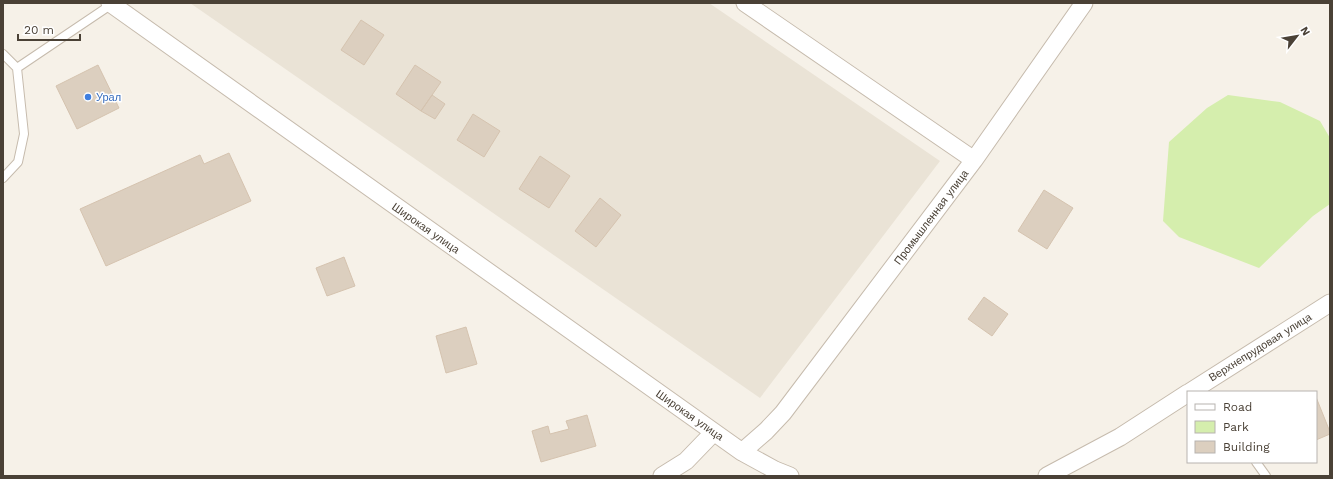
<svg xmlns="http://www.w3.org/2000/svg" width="1333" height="479" font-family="'Work Sans',sans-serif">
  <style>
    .residential { fill: #eae3d6 }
    .green { fill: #d5eead }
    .building { fill: #dccfbf; stroke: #d5c3af }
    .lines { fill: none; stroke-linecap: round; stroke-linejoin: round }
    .service-casing { stroke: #c6bbad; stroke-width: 10 }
    .minor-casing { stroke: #c6bbad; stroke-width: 19 }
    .service { stroke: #fff; stroke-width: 8 }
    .minor { stroke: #fff; stroke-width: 17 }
    .shop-dot { fill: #3f7fe0; stroke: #fff; stroke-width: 1.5 }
    .labels { text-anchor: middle; stroke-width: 3; stroke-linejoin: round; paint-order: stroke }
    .shop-label { font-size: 11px; fill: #366cbe; stroke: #fff; text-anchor: start }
    .street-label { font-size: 11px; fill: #4a4136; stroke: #fff }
  </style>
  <rect width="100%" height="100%" fill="#f6f1e8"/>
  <!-- residential -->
  <path class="residential" d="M 190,3 L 709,3 L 940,161 L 760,398 Z"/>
  <!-- green -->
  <path class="green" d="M 1228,95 L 1280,102 L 1320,121 L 1330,138 L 1330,204 L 1313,216 L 1259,268 L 1179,237 L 1163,221 L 1169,142 L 1207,108 Z"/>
  <!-- building -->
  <path class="building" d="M 361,20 L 384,35 L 364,65 L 341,50 Z
    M 98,65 L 119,108 L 77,129 L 56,86 Z
    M 415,65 L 441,82 L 421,111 L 396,94 Z
    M 432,95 L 445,104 L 435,119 L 421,111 Z
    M 473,114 L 500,131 L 484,157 L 457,140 Z
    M 229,153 L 251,201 L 106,266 L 80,209 L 200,155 L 204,164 Z
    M 540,156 L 570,176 L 549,208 L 519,189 Z
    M 1044,190 L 1073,208 L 1047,249 L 1018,231 Z
    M 600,198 L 621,215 L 596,247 L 575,231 Z
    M 344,257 L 355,286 L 327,296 L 316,268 Z
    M 984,297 L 1008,314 L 992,336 L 968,319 Z
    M 466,327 L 477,364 L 446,373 L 436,336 Z
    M 1316,397 L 1330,432 L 1330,434 L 1316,440 Z
    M 587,415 L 596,446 L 541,462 L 532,431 L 548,426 L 550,434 L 569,429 L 566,421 Z"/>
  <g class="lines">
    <defs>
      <path id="service" d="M 3,54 L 17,68
        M 3,178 L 18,162 L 24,134 L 17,68 L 112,4
        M 1256,462 L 1266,476"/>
      <path id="minor" d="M 110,3 L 742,452 L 775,470 L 790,476
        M 974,160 L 1084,3
        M 1190,392 L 1330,303
        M 742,452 L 766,431 L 783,413 L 974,160 L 745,3
        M 662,476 L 686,461 L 714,432
        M 1047,476 L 1120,437 L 1188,393"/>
    </defs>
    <!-- service casing -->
    <use href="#service" class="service-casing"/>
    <!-- minor casing -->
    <use href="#minor" class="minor-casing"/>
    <!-- service -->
    <use href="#service" class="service"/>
    <!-- minor -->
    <use href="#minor" class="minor"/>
  </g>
  <!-- markers -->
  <circle class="shop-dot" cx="88" cy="97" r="4"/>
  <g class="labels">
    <!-- shop labels -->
    <g class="shop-label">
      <text x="96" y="101">Урал</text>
    </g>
    <!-- street labels -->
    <g class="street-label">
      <text transform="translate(931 217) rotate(-53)" y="4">Промышленная улица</text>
      <text transform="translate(426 228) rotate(35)" y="4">Широкая улица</text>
      <text transform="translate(1260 347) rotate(-32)" y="4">Верхнепрудовая улица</text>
      <text transform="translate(690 415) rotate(35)" y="4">Широкая улица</text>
    </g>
  </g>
  <!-- border -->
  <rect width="1333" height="479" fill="none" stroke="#4a4136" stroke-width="8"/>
  <!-- legend -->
  <rect x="1187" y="391" width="130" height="72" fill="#ffffff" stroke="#b7b3af"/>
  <rect x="1195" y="404" width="20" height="6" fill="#ffffff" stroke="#b7b3af"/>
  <text x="1223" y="411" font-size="12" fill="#4a4136">Road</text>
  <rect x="1195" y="421" width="20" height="12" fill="#d5eead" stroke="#b7b3af"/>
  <text x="1223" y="431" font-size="12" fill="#4a4136">Park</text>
  <rect x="1195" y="441" width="20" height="12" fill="#dccfbf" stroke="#b7b3af"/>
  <text x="1223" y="451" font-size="12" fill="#4a4136">Building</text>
  <!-- north arrow -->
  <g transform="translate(1297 36) rotate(59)" stroke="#ffffff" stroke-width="3" paint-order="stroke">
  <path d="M0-3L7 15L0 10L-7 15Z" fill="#4a4136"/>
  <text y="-6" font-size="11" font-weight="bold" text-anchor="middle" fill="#4a4136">N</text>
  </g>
  <!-- scale -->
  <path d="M18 34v6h62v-6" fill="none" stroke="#4a4136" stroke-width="2"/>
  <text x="24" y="34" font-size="12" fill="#4a4136" stroke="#ffffff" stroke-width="3" paint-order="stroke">20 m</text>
</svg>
